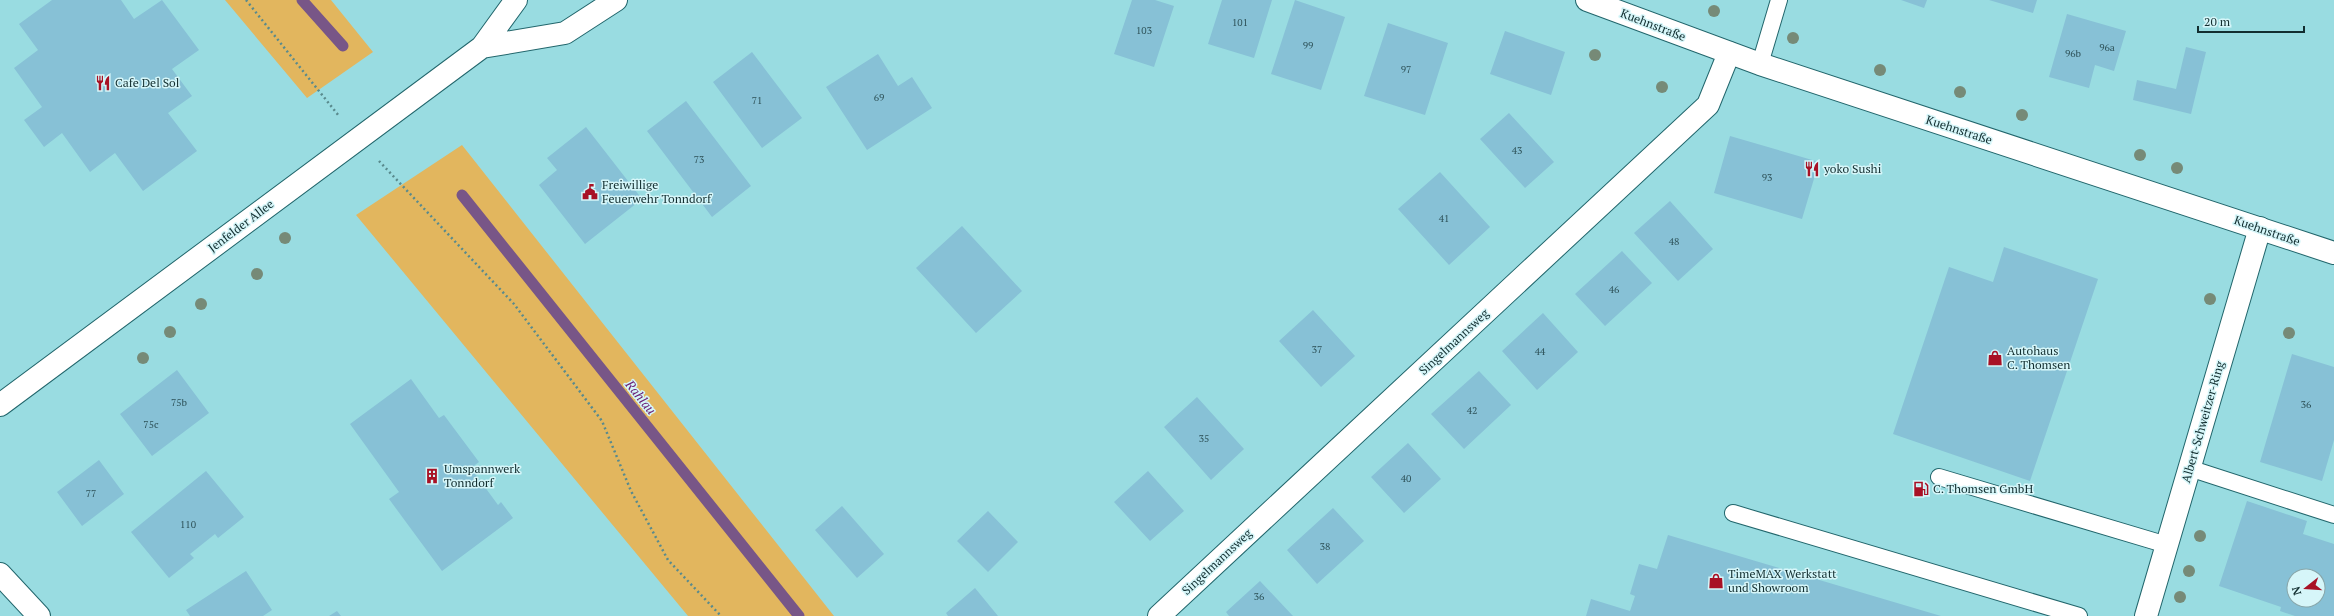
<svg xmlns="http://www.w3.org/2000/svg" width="2334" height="616" font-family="'PT Serif',serif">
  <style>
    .green { fill: #e2b65e }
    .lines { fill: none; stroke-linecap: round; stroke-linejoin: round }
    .stream { stroke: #785687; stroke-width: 11 }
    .building { fill: #87c1d6; fill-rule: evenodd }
    .service-casing { stroke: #22666c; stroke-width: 18 }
    .minor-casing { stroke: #22666c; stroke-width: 24 }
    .tertiary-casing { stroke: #22666c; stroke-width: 24 }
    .secondary-casing { stroke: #22666c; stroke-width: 24 }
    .path { stroke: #598a8d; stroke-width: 2.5; stroke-dasharray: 2 3; stroke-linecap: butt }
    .service { stroke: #fff; stroke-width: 16 }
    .minor { stroke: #fff; stroke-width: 22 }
    .tertiary { stroke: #fff; stroke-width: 22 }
    .secondary { stroke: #fff; stroke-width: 22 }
    .tree { fill: #768a77 }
    .labels { text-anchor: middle; stroke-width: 3; stroke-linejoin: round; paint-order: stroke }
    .number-label { font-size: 10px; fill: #2f535a }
    .street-label { font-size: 12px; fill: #122e30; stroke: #d6f6f9 }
    .poi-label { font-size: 12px; fill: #122e30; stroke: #d6f6f9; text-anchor: start }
    .water-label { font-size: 13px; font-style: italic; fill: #6a1d74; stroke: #d6f6f9 }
  </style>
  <rect width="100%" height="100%" fill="#99dce1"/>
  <!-- green -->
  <path class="green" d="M 225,0 L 331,0 L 373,52 L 307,98 Z
    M 462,145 L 834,616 L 688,616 L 356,215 Z"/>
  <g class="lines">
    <!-- stream -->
    <path class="stream" d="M 302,0 L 343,46
      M 462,195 L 799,616"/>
  </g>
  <!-- building -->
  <path class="building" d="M 52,0 L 121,0 L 134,19 L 162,0 L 199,50 L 172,69 L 192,96 L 168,113 L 197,151 L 143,191 L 115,153 L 90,172 L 62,133 L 44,147 L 24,120 L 42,107 L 14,68 L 38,50 L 19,24 Z
    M 1132,0 L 1155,0 L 1174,6 L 1154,67 L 1114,54 Z
    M 1222,0 L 1272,0 L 1254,58 L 1208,44 Z
    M 1295,0 L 1345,17 L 1321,90 L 1271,74 Z
    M 1901,0 L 1927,0 L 1924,8 Z
    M 1989,0 L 2037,0 L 2033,13 Z
    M 2067,14 L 2126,31 L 2114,71 L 2095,65 L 2089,88 L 2049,77 Z
    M 1388,23 L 1448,43 L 1425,115 L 1364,96 Z
    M 1505,31 L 1565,52 L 1551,95 L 1490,74 Z
    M 2186,47 L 2206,52 L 2191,114 L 2133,100 L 2137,80 L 2176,89 Z
    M 752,52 L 802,118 L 762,148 L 713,82 Z
    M 878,54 L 898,86 L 912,77 L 932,108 L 867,150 L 826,87 Z
    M 686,101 L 751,186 L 712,217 L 647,131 Z
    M 1509,113 L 1554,162 L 1525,188 L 1480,139 Z
    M 586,127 L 642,199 L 585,244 L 539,185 L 557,170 L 547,158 Z
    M 1730,136 L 1819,162 L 1802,219 L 1714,193 Z
    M 1440,172 L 1490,227 L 1449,265 L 1398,209 Z
    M 1670,201 L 1713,249 L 1678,281 L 1634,233 Z
    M 962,226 L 1022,291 L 976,333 L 916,268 Z
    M 2004,247 L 2098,279 L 2030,481 L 1893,434 L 1949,267 L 1993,282 Z
    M 1622,251 L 1652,283 L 1605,326 L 1575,294 Z
    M 1313,310 L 1355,356 L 1321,387 L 1279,341 Z
    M 1543,313 L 1578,352 L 1537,390 L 1502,351 Z
    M 2292,354 L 2334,367 L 2334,440 L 2322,481 L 2260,462 Z
    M 177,370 L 209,413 L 152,456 L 120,414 Z
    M 1479,371 L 1511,405 L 1464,449 L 1431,414 Z
    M 411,379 L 439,418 L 444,415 L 479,462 L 471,468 L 498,505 L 501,502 L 513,518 L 442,571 L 389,499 L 399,492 L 350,424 Z
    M 1197,397 L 1244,449 L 1211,480 L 1164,427 Z
    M 1408,443 L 1441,479 L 1404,513 L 1371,477 Z
    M 99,460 L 124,494 L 82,526 L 57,492 Z
    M 206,471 L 244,517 L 218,538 L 215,534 L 190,554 L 194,558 L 169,578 L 131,532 Z
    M 1148,471 L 1184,511 L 1150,541 L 1114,502 Z
    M 2247,501 L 2307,521 L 2303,534 L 2334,544 L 2334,616 L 2295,616 L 2280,611 L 2281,607 L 2219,586 ZM 2294,576 L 2318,576 L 2318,600 L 2294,600 Z
    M 842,506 L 884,554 L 857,578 L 815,530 Z
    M 1333,508 L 1364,541 L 1317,584 L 1287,550 Z
    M 988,511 L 1018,542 L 988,572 L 957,541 Z
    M 1668,535 L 1941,616 L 1586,616 L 1591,599 L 1630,611 L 1635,596 L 1630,594 L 1639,564 L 1657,569 Z
    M 246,571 L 272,610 L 263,616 L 190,616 L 186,610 Z
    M 1260,581 L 1293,616 L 1229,616 L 1226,612 Z
    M 975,588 L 998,616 L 948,616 L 946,613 Z
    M 337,611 L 341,616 L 329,616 Z"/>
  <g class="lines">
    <defs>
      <path id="service" d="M 1760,64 L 1779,0
        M 2189,468 L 2334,515
        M 1939,477 L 2167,545
        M 1733,513 L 2079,616"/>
      <path id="minor" d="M 0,574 L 39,616
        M 1159,616 L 1708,105 L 1729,53
        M 2146,616 L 2260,228"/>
      <path id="tertiary" d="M 1587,0 L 1760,64 L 2334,253"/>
      <path id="secondary" d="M 482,47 L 565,33 L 616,0
        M 0,405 L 482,47 L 516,0"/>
    </defs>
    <!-- service casing -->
    <use href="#service" class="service-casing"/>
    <!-- minor casing -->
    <use href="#minor" class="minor-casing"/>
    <!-- tertiary casing -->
    <use href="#tertiary" class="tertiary-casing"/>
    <!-- secondary casing -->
    <use href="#secondary" class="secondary-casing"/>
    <!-- path -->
    <path class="path" d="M 246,0 L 339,116
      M 379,161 L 514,304 L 602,421 L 631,491 L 668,560 L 721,616"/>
    <!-- service -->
    <use href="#service" class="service"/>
    <!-- minor -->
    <use href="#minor" class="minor"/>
    <!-- tertiary -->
    <use href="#tertiary" class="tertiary"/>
    <!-- secondary -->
    <use href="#secondary" class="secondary"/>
  </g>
  <!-- trees -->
  <g class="tree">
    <circle cx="1714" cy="11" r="6"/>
    <circle cx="1793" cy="38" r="6"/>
    <circle cx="1595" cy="55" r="6"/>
    <circle cx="1880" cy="70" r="6"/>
    <circle cx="1662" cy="87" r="6"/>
    <circle cx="1960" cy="92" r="6"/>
    <circle cx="2022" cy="115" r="6"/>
    <circle cx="2140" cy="155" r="6"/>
    <circle cx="2177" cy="168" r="6"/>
    <circle cx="285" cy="238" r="6"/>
    <circle cx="257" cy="274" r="6"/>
    <circle cx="2210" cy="299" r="6"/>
    <circle cx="201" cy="304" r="6"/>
    <circle cx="170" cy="332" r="6"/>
    <circle cx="2289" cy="333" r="6"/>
    <circle cx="143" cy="358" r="6"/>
    <circle cx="2200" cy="536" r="6"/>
    <circle cx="2189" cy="571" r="6"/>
    <circle cx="2180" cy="597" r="6"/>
  </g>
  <!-- icons -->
  <defs>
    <symbol id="restaurant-bare" viewBox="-9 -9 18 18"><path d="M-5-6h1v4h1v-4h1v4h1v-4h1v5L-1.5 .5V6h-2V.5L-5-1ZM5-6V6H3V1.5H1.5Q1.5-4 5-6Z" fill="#a81125" stroke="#d6f6f9" stroke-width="2.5" paint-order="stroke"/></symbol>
    <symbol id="civic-bare" viewBox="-9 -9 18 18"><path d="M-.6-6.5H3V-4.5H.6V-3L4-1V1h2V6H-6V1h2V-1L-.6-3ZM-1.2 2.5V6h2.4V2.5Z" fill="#a81125" stroke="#d6f6f9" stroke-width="2.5" paint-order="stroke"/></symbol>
    <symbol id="shop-bare" viewBox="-9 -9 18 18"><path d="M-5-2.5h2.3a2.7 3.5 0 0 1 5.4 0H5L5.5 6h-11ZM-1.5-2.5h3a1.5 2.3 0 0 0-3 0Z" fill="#a81125" stroke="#d6f6f9" stroke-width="2.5" paint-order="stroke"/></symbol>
    <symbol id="building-bare" viewBox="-9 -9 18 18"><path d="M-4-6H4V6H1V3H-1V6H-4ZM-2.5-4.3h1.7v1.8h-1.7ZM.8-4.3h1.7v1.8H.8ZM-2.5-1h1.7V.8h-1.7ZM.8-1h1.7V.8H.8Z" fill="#a81125" stroke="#d6f6f9" stroke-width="2.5" paint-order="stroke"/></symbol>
    <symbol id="fuel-bare" viewBox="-9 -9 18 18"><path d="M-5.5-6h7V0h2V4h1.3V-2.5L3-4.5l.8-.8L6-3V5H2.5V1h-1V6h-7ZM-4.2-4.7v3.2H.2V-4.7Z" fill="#a81125" stroke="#d6f6f9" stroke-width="2.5" paint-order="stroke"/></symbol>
  </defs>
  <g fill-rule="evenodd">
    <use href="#restaurant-bare" x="92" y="72" width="22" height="22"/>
    <use href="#restaurant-bare" x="1801" y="158" width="22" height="22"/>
    <use href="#civic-bare" x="579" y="181" width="22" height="22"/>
    <use href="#shop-bare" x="1984" y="347" width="22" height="22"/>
    <use href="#building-bare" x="421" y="465" width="22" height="22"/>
    <use href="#fuel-bare" x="1910" y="478" width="22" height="22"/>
    <use href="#shop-bare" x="1705" y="570" width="22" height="22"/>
  </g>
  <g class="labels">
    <!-- number labels -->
    <g class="number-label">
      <text x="1240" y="26">101</text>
      <text x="1144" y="34">103</text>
      <text x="1308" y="49">99</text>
      <text x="2107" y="51">96a</text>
      <text x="2073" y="57">96b</text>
      <text x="1406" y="73">97</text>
      <text x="879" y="101">69</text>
      <text x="757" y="104">71</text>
      <text x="1517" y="154">43</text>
      <text x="699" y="163">73</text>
      <text x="1767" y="181">93</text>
      <text x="1444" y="222">41</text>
      <text x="1674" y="245">48</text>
      <text x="1614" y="293">46</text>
      <text x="1317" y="353">37</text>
      <text x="1540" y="355">44</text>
      <text x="179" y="406">75b</text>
      <text x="2306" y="408">36</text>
      <text x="1472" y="414">42</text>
      <text x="151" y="428">75c</text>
      <text x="1204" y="442">35</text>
      <text x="1406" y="482">40</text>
      <text x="91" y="497">77</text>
      <text x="188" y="528">110</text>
      <text x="1325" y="550">38</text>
      <text x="1259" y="600">36</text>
    </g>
    <!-- street labels -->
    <g class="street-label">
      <text transform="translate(1653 25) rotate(21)" y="4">Kuehnstraße</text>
      <text transform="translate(1959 130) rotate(18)" y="4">Kuehnstraße</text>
      <text transform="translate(241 226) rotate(-37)" y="4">Jenfelder Allee</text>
      <text transform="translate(2267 231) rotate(19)" y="4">Kuehnstraße</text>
      <text transform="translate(1454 342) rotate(-43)" y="4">Singelmannsweg</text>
      <text transform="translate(2203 422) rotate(-74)" y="4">Albert-Schweitzer-Ring</text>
      <text transform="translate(1217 562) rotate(-43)" y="4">Singelmannsweg</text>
    </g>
    <!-- poi labels -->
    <g class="poi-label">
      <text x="115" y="87">Cafe Del Sol</text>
      <text x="1824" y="173">yoko Sushi</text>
      <text x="602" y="189">Freiwillige<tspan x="602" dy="14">Feuerwehr Tonndorf</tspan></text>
      <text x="2007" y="355">Autohaus<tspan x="2007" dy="14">C. Thomsen</tspan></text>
      <text x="444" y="473">Umspannwerk<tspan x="444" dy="14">Tonndorf</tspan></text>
      <text x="1933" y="493">C. Thomsen GmbH</text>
      <text x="1728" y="578">TimeMAX Werkstatt<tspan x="1728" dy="14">und Showroom</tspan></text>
    </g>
    <!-- water labels -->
    <g class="water-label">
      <text transform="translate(641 397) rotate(51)" y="5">Rahlau</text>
    </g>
  </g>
  <!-- north arrow -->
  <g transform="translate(2306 588) rotate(253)"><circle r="19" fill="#d6f6f9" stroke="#88a6a9"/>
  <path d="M0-3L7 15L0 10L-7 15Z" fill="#a81125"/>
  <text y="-6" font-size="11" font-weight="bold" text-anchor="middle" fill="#122e30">N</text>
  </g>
  <!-- scale -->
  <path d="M2198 26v6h106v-6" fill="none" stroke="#122e30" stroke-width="2"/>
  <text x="2204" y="26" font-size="12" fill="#122e30" stroke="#d6f6f9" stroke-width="3" paint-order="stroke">20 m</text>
</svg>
